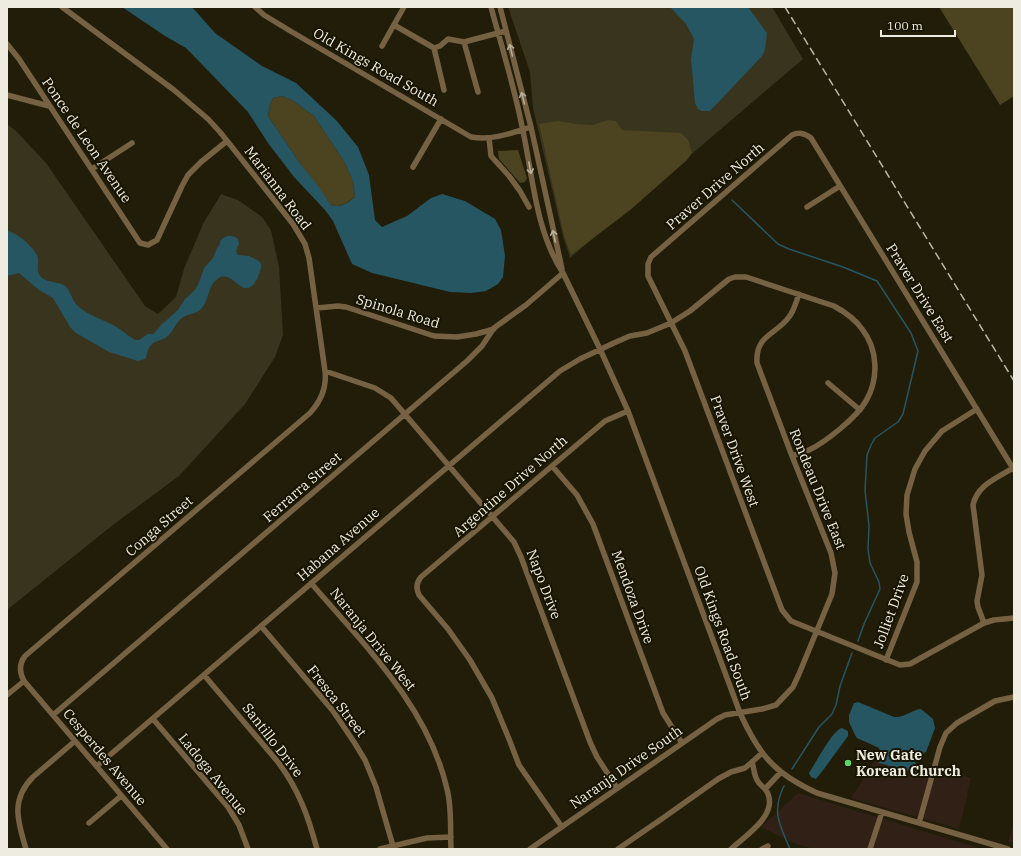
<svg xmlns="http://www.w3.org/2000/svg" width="1021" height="856" font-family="'IBM Plex Serif',serif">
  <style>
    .commercial { fill: #302016 }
    .green { fill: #38341e }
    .forest { fill: #4c4420 }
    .water { fill: #265662; fill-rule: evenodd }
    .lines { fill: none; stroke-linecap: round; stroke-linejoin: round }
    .stream { stroke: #265662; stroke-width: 1.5 }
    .minor { stroke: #766243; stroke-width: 5.5 }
    .rail { stroke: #b9b7a9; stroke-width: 1.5; stroke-dasharray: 8 4; stroke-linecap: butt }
    .oneway { stroke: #b8ae99 }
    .poi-dot { fill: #61d46a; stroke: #181402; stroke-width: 1.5 }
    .labels { text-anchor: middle; stroke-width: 4; stroke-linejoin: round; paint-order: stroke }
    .street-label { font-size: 14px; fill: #eeece0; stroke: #181402 }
    .poi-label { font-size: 14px; font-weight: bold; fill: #eeece0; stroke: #181402; text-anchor: start }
  </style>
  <rect width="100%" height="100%" fill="#211d09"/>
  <!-- commercial -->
  <path class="commercial" d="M 876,759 L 880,763 L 935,780 L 938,769 L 971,778 L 967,793 L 968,794 L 959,829 L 851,798 Z
    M 798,793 L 982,849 L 814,849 L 796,844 L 761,827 Z
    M 1014,822 L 1014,843 L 1008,842 Z"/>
  <!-- green -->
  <path class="green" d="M 508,7 L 772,7 L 803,59 L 570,258 L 563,236 L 533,108 L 530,72 Z
    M 7,124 L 16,131 L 46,163 L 145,306 L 158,314 L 176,297 L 184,269 L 203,224 L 221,194 L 238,200 L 262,217 L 271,230 L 279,267 L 283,335 L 275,357 L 245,404 L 179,476 L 114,524 L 7,610 Z"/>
  <!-- forest -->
  <path class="forest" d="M 939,7 L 1014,7 L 1014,96 L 1000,105 Z
    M 282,96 L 292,100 L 314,116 L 345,163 L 353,182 L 355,197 C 346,203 342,208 331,205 L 299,162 L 268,116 L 270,104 L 273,98 Z
    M 608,120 L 616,121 L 622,130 L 681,133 L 688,140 L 692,153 L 687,160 L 629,211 L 571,255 L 564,236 L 539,124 L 558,121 L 576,124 L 593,125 Z
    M 518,150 L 527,178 L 525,182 L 520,183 L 499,159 L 498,151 Z"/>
  <!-- water -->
  <path class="water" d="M 122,7 L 192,7 L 215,33 L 262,66 L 296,83 L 336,120 L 358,147 L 369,175 L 375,220 L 382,227 L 407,216 L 431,198 L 442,194 L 465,201 L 495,219 L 501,230 L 505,256 L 503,277 L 498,284 L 486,291 L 471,293 L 450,292 L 372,273 L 352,264 L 333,221 L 325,210 L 294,177 L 268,143 L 248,112 L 186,48 L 165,36 ZM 282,96 L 292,100 L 314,116 L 345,163 L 353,182 L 355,197 C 347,203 342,208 331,205 L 318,186 L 299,162 L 268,116 L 270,104 L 273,98 Z
    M 670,7 L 748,7 L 767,33 L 765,50 L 762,56 L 710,111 L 702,111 L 698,109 L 695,103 L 691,59 L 694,39 L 686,24 Z
    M 7,231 C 17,232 35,248 38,258 C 39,264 36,270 40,276 C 45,283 58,281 65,286 C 71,291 72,301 78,306 C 88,315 101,319 113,325 C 121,329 128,336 135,340 L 139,340 L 148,334 L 153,334 L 157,330 L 161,325 L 178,310 L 185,299 L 194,291 L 198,285 L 204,268 L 213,258 L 217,248 L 220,244 L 220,241 C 226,235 231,234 238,239 L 239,244 L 236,251 L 238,255 L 249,256 C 253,259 259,259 261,264 C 262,269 259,275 257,279 C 243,304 234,269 219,278 C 207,285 210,300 201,309 C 196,314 187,314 182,318 C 176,322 174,330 169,335 C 163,341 155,340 151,345 C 147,349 148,355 145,359 L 138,361 L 109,352 L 76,333 L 70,327 L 53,298 L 39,290 L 19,273 L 7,276 Z
    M 858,702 L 894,717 C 904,718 911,710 921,709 L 933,719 L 935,728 L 926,752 L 919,756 L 915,761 L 916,765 L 919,769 L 918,772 L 912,772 L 879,763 L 876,759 L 880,751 L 879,748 L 857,738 L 855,735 L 849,722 L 849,715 L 854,703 Z
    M 842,728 L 848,731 L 848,736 L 824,769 L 816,779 L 811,777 L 809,773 L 812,768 C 818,759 833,730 842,728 Z"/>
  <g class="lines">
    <!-- stream -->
    <path class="stream" d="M 732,200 L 778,244 L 789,249 L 843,267 L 877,281 L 911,333 L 918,351 L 903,414 L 898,422 L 875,438 L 871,445 L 867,455 L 865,491 L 869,525 L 868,549 L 870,563 L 879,582 L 880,589 L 864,624 L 858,641
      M 792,769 L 819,727 L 832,714 L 836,705 L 840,686 L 852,653
      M 784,786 C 771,812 780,825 790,849"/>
    <!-- minor -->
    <path class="minor" d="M 62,7 L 174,90 L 208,119 L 220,132 L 293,224 L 305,244 L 309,258 L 325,371 C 327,388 321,401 310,413 L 25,656 C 19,664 19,672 24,681 L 167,849
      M 255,7 L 264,15 L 292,32 L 471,137 C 491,141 512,133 531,127
      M 491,7 C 502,48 515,89 523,131 C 533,178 536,232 563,273 L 600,349 L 628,411 L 740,713 C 759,755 774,773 817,793 L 1008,849
      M 500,7 L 531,127 L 562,269
      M 394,25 L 434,48 L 440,46 L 448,39 L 464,42 L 506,31
      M 464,42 L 478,92
      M 7,44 L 19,59 L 140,243 L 148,245 L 157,240 L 182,186 L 188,175 L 201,162 L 227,141
      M 382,46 L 404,7
      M 434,48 L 444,90
      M 7,95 L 49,106
      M 489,138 L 491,156 L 509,176 L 520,191 L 529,207
      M 413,167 L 441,119
      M 92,169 L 132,143
      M 807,207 L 840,186
      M 317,308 L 338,306 L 346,307 L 434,336 L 457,337 L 476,334 L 494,329
      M 325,371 L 375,388 L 391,398 L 514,542 L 521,557 L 590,742 L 597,757 L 617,788
      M 828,383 L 860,410
      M 552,466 L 577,495 L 593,524 L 663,713 L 682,743
      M 1014,470 L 811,138 C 804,133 799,132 792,135 L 651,257 L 648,264 L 648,276 L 685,351 L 782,610 L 791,621 L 900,665 L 910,664 L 984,623 L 994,620 L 1014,618
      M 311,583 C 364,645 428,706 447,789 C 452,808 450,829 451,849
      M 984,623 L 978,607 L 977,601 L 982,575 L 973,505 C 977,485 997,478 1013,468
      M 261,626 L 333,711 L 354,742 L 365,760 L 376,787 L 393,846
      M 886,660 L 917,582 L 917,562 L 909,532 L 906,514 L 907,495 L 915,469 L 925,451 L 942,431 L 977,409
      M 204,675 L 278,762 C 299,790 308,816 317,849
      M 7,695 L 24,681
      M 53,715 L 467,361 L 482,346 L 494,328 L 526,305 L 563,273
      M 153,719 L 228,807 L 239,825 L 248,849
      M 752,762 L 762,753
      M 97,766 L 560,371 L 580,359 L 616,342 L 630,336 L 647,333 L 671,323 L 690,311 L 729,279 L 735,277 L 746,277 L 834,306 C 845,312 855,319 862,329 C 878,349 879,379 866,401 C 857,417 826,442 809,450 C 803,453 797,454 792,456
      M 765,789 L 781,772
      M 89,823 L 121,796
      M 919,823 L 940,747 L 946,733 L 957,723 L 995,701 L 1014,697
      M 562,827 L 519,765 L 509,739 L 492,698 L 470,660 L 448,629 L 419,595 C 416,589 416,583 421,577 L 605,421 L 628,411
      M 26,849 C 18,822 10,800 33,777 L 75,741
      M 380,849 L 427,838 L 451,837
      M 530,849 L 717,719 L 725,715 L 762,709 L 776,705 L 793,687 L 799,674 L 832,594 L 835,573 L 831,553 L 792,456 L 757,363 C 755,335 776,335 789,317 C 794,311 796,302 799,294
      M 618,849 L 663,818 L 718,779 L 731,772 L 745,768 L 752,762 C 754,768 754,775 757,780 C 760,786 766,788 768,794 C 777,816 745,836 731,849
      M 762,849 L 768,846
      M 870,849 L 882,812"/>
    <!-- rail -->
    <path class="rail" d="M 785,7 L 1014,381"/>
  </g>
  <!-- one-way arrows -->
  <defs><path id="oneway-shaft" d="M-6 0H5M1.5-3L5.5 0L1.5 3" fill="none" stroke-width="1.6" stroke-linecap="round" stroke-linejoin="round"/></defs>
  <g class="oneway">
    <use href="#oneway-shaft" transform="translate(511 50) rotate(-104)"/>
    <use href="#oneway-shaft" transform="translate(523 98) rotate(-104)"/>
    <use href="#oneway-shaft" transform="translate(530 168) rotate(79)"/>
    <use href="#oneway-shaft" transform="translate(554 236) rotate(-102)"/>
  </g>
  <!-- markers -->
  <circle class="poi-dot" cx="848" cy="763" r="4"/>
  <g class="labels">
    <!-- street labels -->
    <g class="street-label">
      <text transform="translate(376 67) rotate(30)" y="5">Old Kings Road South</text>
      <text transform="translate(87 140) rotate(56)" y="5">Ponce de Leon Avenue</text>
      <text transform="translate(715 186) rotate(-41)" y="5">Praver Drive North</text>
      <text transform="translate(278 188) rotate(53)" y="5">Marianna Road</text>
      <text transform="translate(920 293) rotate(58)" y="5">Praver Drive East</text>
      <text transform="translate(398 311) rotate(17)" y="5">Spinola Road</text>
      <text transform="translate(735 451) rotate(70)" y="5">Praver Drive West</text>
      <text transform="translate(510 486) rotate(-41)" y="5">Argentine Drive North</text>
      <text transform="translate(302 487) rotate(-41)" y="5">Ferrarra Street</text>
      <text transform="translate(818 489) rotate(68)" y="5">Rondeau Drive East</text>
      <text transform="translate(159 526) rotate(-41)" y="5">Conga Street</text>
      <text transform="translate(338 544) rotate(-41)" y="5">Habana Avenue</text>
      <text transform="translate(544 584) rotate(69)" y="5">Napo Drive</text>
      <text transform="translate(633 597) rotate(70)" y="5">Mendoza Drive</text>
      <text transform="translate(891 611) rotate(-70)" y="5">Jolliet Drive</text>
      <text transform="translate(723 633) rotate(70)" y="5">Old Kings Road South</text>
      <text transform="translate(373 639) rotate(51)" y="5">Naranja Drive West</text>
      <text transform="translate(337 701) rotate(52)" y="5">Fresca Street</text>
      <text transform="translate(273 740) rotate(52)" y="5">Santillo Drive</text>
      <text transform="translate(105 757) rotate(50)" y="5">Cesperdes Avenue</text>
      <text transform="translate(626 767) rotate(-35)" y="5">Naranja Drive South</text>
      <text transform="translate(213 774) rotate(51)" y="5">Ladoga Avenue</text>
    </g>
    <!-- poi labels -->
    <g class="poi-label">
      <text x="856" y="760">New Gate<tspan x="856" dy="16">Korean Church</tspan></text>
    </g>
  </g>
  <!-- border -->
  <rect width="1021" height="856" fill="none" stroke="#eeece0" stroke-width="16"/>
  <!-- scale -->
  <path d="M881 30v6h74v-6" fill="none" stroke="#eeece0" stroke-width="2"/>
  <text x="887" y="30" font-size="12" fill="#eeece0" stroke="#181402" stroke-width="3" paint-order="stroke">100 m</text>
</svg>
